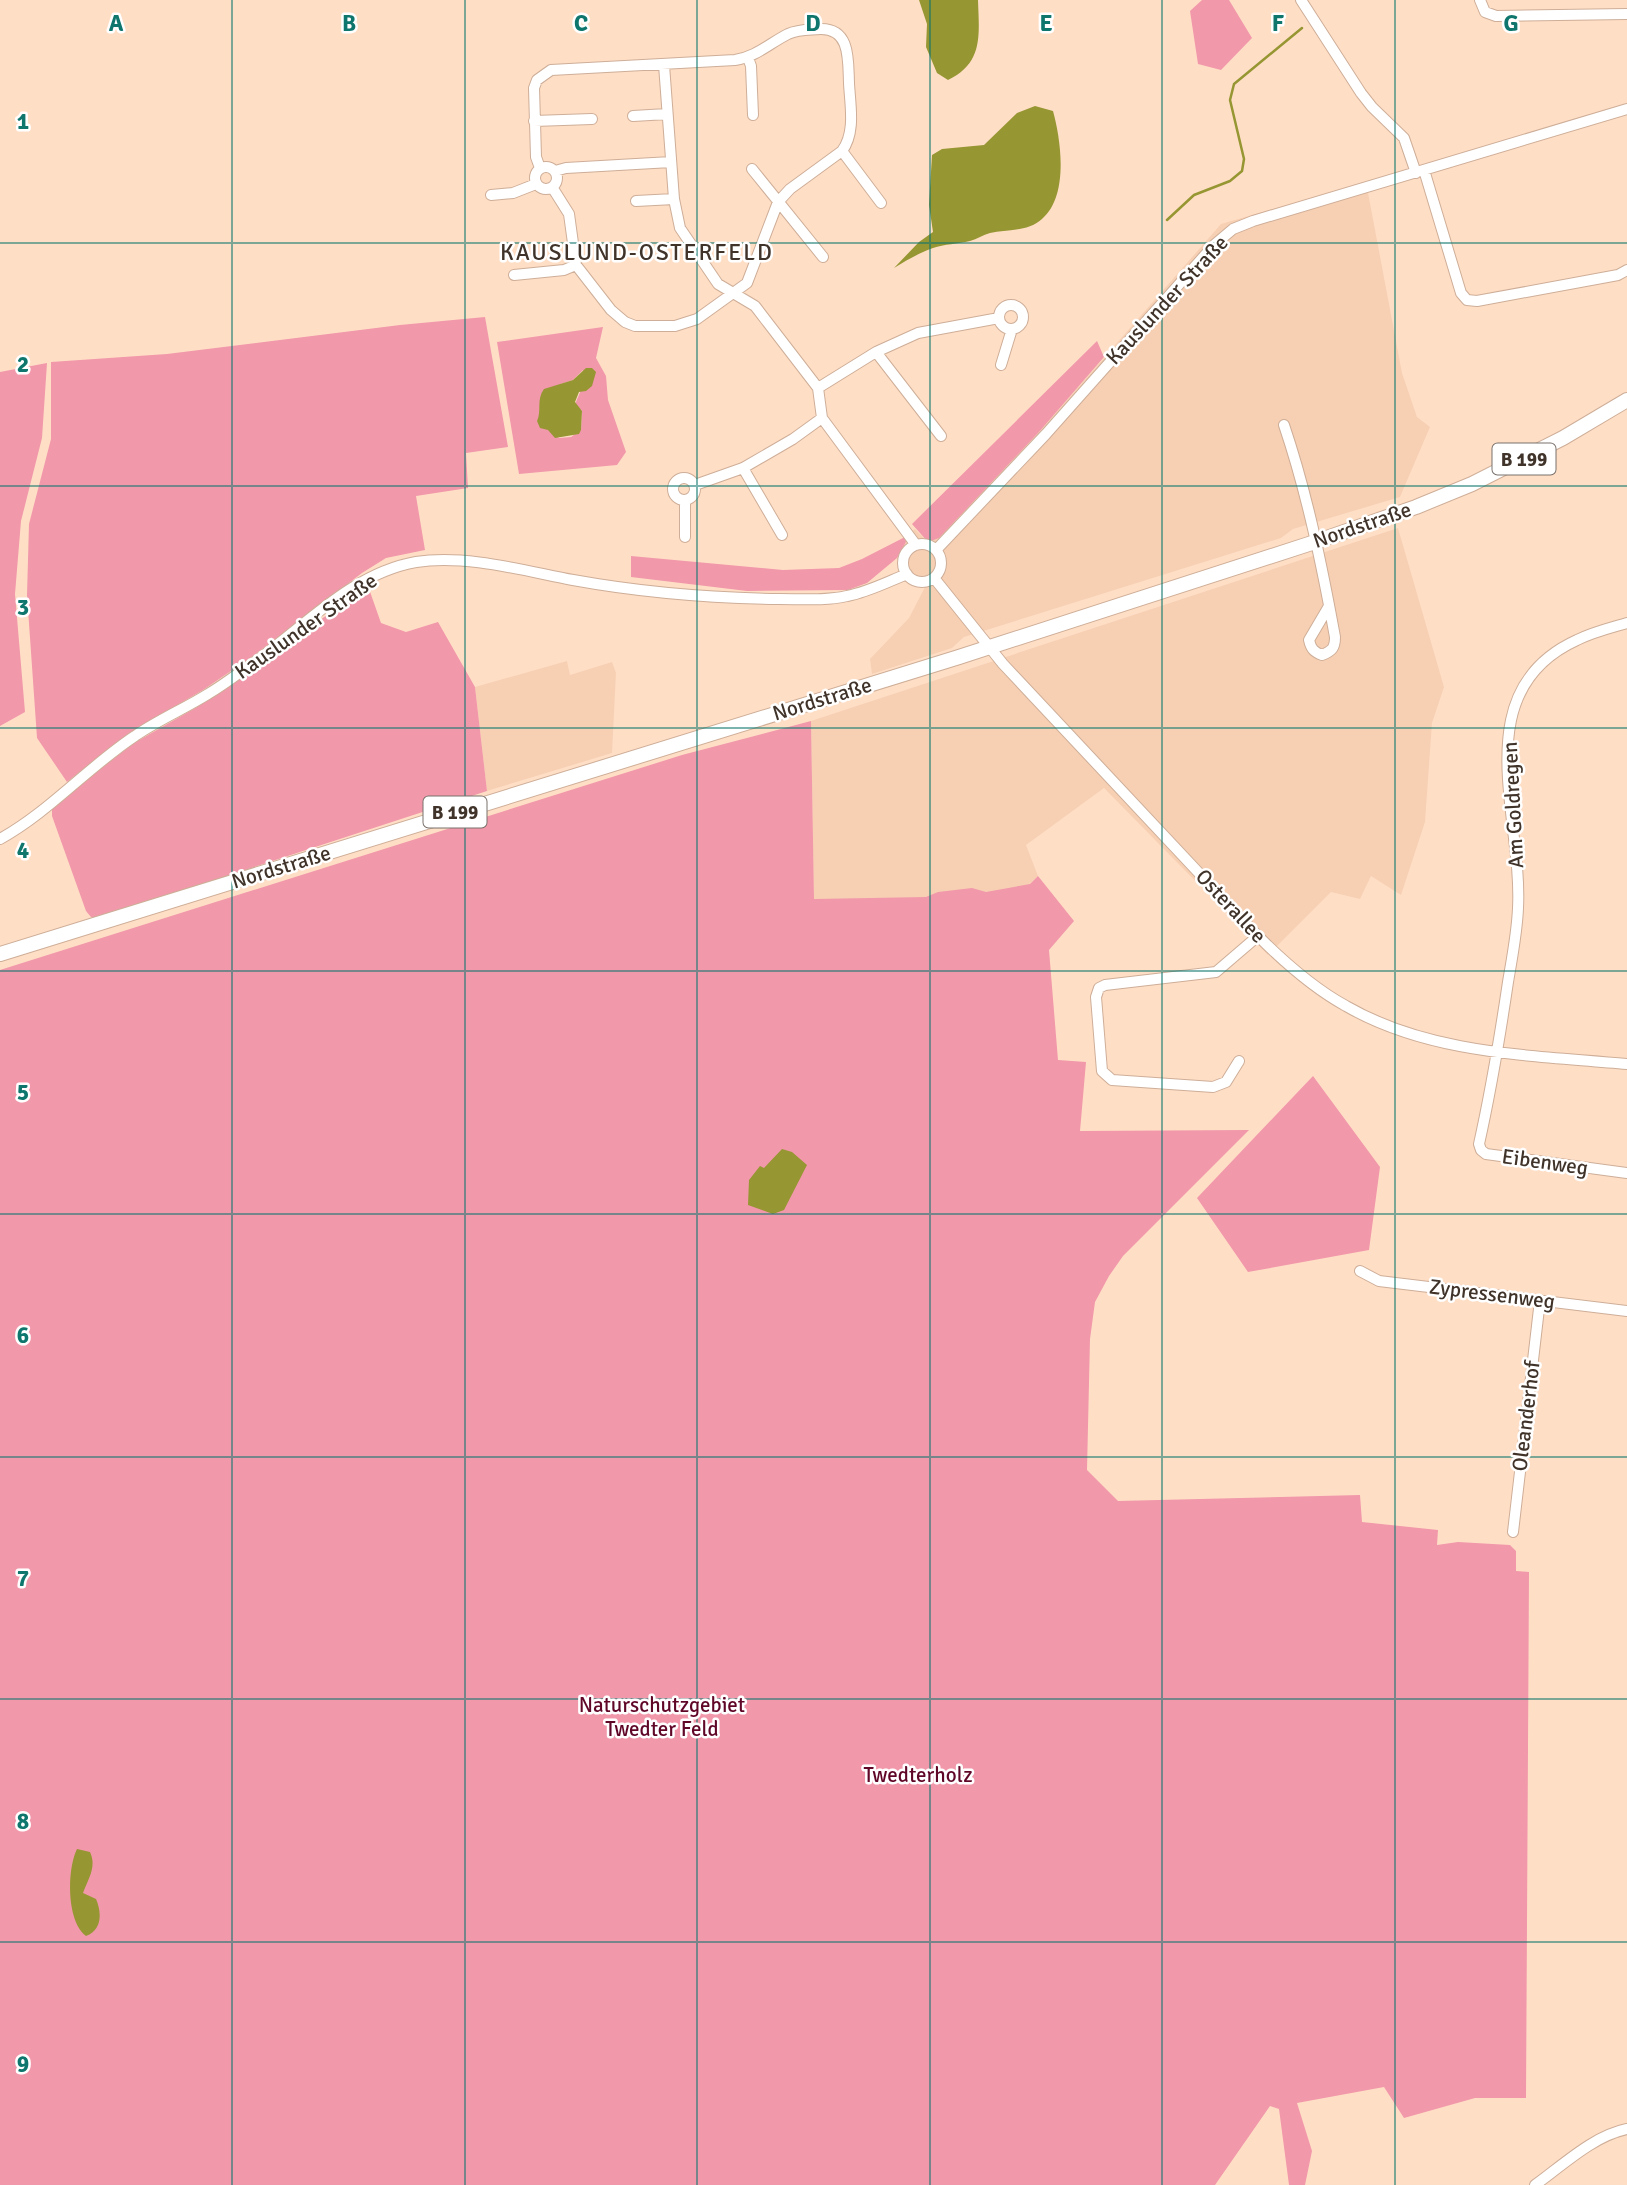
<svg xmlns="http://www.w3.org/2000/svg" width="1627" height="2185" font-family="Signika,sans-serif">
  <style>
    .built { fill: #f7d0b4 }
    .green { fill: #f198aa; fill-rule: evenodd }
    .water { fill: #969632 }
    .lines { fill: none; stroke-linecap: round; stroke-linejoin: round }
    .stream { stroke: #969632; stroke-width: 2.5 }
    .minor-casing { stroke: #ceae98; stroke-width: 12 }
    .major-casing { stroke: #ceae98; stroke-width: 16 }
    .minor { stroke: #fff; stroke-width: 10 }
    .major { stroke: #fff; stroke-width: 14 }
    .grid { fill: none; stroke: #0f766e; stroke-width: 2; stroke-opacity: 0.55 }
    .labels { text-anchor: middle; stroke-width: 5; stroke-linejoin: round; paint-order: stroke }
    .shield { fill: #fff; stroke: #79706a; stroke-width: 2 }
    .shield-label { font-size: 19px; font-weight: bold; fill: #40332a }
    .street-label { font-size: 21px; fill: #40332a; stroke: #fff }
    .park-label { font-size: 21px; fill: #600728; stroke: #fff }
    .neighbourhood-label { font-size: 23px; letter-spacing: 2px; fill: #40332a; stroke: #fff }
    .grid-label { font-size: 23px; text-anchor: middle; font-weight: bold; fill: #0f766e; stroke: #fff; stroke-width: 5; stroke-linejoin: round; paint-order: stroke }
  </style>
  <rect width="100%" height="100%" fill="#ffdec6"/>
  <!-- built -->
  <path class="built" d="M 1366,182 L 1402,373 L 1417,417 L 1430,427 L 1400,497 L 1293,529 L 1281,538 L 964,637 L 952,648 L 872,674 L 870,659 L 909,618 L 925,587 L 905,581 L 897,558 L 906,542 L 905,537 L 915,529 L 928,542 L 1039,432 L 1221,224 Z
    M 1398,528 L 1444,687 L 1432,723 L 1425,822 L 1401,895 L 1371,876 L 1360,899 L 1331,892 L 1268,955 L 1104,788 L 1026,845 L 1038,876 L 1021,892 L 814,908 L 811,721 Z
    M 567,661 L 570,675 L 612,662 L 616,673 L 612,753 L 487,791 L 475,687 Z"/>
  <!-- green -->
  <path class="green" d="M 1202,0 L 1229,0 L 1252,38 L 1221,70 L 1198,64 L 1190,11 Z
    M 485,317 L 508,447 L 466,453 L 468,488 L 416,496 L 425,550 L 386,558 L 362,573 L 253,656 L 203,690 L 128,734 L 67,782 L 37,738 L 27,595 L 29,524 L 51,439 L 51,362 L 167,354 L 400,325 Z
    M 603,327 L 596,358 L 606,376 L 608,400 L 626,452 L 617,465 L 519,474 L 497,342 ZM 583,370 L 581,390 L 575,404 L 582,411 L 581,430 L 571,437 L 559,438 L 537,421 L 561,384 L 573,380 Z
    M 1097,341 L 1104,357 L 1039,432 L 939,538 L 928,542 L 912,524 Z
    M 47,363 L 42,438 L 21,521 L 15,594 L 25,712 L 0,726 L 0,372 Z
    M 905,537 L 906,542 L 897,558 L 867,583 L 848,590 L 747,591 L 631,577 L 631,556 L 783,570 L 839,568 L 862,559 Z
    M 368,586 L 381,623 L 406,632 L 438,622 L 475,687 L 487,791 L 98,918 L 91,917 L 86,911 L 52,816 L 52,806 L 134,743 L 197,707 Z
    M 811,721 L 814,899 L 926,897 L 938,892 L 972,888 L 986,892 L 1030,884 L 1038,876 L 1074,921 L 1049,950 L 1058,1060 L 1086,1062 L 1080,1131 L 1249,1130 L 1123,1256 L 1109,1276 L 1095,1302 L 1090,1339 L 1087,1470 L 1118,1501 L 1360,1495 L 1362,1522 L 1438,1530 L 1437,1545 L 1458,1542 L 1510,1545 L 1516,1551 L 1516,1571 L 1529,1572 L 1526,2098 L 1475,2098 L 1404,2118 L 1384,2087 L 1297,2103 L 1312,2151 L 1305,2185 L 1289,2185 L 1279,2109 L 1270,2106 L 1215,2185 L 0,2185 L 0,970 L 682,755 Z
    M 1313,1076 L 1380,1167 L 1369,1250 L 1248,1272 L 1197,1198 Z"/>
  <!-- water -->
  <path class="water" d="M 919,0 L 978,0 C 979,34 984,63 948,80 L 937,73 L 926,47 L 927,24 Z
    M 1035,106 L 1053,111 C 1061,140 1069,196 1042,219 C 1028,232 1007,229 990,233 C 983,235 977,239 970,241 C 958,244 944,244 933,248 C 919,253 907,260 894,268 L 919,242 L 933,232 L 929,205 L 932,155 L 942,149 L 984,145 L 1017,113 Z
    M 586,368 L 592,368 L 596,372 L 592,386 L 586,391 L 579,392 L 575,402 L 582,411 L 581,430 L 579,434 L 555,438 L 548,430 L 540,428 L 537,421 C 542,411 536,400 544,389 L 573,380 Z
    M 782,1149 L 792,1152 L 807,1165 L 784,1210 L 773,1214 L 748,1205 L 749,1180 L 760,1166 L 764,1168 Z
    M 77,1849 L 90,1852 C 97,1867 88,1879 83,1893 L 96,1899 C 102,1913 102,1930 86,1936 C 66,1921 67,1869 77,1849 Z"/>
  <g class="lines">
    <!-- stream -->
    <path class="stream" d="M 1167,220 L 1194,195 L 1230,181 L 1242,171 L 1244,159 L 1230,100 L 1234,84 L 1302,28"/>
    <defs>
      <path id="minor" d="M 1301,0 L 1361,93 L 1372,107 L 1404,138 L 1416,173
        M 1480,0 L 1485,12 L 1496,16 L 1627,14
        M 748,58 L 751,66 L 753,115
        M 664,65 L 674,199 L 680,228 L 718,284 L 755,306 L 818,388 L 822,418 L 916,545
        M 633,116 L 667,114
        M 534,121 L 592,119
        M 842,151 L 881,203
        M535 178a11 11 0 1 1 22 0a11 11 0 1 1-22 0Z
        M 540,168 L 536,157 L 534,88 L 537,80 L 551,70 L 735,60 C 756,57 770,43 788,34 C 799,29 809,30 820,29 C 851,28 848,61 849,83 C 850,105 856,132 842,151 L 790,189 L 778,202 L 747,283 L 697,319 L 675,326 L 635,326 L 625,322 L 611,310 L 576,265 L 569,214 L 552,187
        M 752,169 L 823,257
        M 1424,170 L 1461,293 L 1467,300 L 1477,301 L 1618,275 L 1627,270
        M 555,171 L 566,168 L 671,162
        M 491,195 L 513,193 L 536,184
        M 636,201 L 674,199
        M 514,275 L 564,270 L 576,265
        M999 317a12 12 0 1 1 24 0a12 12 0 1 1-24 0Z
        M 876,352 L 941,436
        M 1001,365 L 1012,329
        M 818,388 L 876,352 L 918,333 L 999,318
        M 1284,425 C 1307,493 1322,566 1335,637 C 1335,648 1332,651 1322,655 C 1314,652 1311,649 1309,640 L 1329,606
        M 743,468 L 782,535
        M673 489a11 11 0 1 1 22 0a11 11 0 1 1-22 0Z
        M 695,485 L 743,468 L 793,439 L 822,418
        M 685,537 L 685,500
        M903 563a19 19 0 1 1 38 0a19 19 0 1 1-38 0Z
        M 936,550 L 1046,434 L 1214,245 L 1233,229 L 1253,221 L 1627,109
        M 934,578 L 1003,664 L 1258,936 C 1285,963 1313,988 1346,1006 C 1431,1055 1532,1055 1627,1064
        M 1627,623 C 1610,628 1593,632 1577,640 C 1465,691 1523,816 1518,908 C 1517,933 1512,958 1508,982 C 1500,1036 1491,1090 1479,1144 L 1481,1150 L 1486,1154 L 1627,1173
        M 0,839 C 49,812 88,767 135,736 C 158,720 184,709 208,694 C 225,684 240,672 256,661 C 306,625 353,573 416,562 C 465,554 525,571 573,580 C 639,592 712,598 779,599 C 802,599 825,601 847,596 C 868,592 887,582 907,574
        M 1239,1061 L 1226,1082 L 1213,1087 L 1112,1080 L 1102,1071 L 1096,997 L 1099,988 L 1105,985 L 1216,972 L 1258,936
        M 1360,1271 L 1379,1281 L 1627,1311
        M 1513,1532 L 1540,1300
        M 1535,2185 C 1563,2165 1593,2136 1627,2129"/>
      <path id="major" d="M 0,954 L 959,657 L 1315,542 L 1416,507 L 1472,484 L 1563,438 L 1627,400"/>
    </defs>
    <!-- minor casing -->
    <use href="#minor" class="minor-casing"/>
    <!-- major casing -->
    <use href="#major" class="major-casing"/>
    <!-- minor -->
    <use href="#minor" class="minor"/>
    <!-- major -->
    <use href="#major" class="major"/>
  </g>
  <!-- grid -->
  <path class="grid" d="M 232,0 L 232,2185M 465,0 L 465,2185M 697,0 L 697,2185M 930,0 L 930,2185M 1162,0 L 1162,2185M 1395,0 L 1395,2185M 0,243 L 1627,243M 0,486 L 1627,486M 0,728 L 1627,728M 0,971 L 1627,971M 0,1214 L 1627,1214M 0,1457 L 1627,1457M 0,1699 L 1627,1699M 0,1942 L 1627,1942"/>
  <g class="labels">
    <!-- shield labels -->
    <g class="shield">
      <rect x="1492.5" y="443.5" width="63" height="31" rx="5"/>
      <rect x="423.5" y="796.5" width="63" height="31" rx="5"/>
    </g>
    <g class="shield-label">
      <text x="1524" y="466">B 199</text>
      <text x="455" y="819">B 199</text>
    </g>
    <!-- street labels -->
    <g class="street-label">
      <text transform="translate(1167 300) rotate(-47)" y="7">Kauslunder Straße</text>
      <text transform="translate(1362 525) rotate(-19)" y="7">Nordstraße</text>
      <text transform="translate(306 626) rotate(-35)" y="7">Kauslunder Straße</text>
      <text transform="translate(822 699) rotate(-17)" y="7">Nordstraße</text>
      <text transform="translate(1513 805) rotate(-93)" y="7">Am Goldregen</text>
      <text transform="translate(281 867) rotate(-17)" y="7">Nordstraße</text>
      <text transform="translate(1231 906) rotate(47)" y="7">Osterallee</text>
      <text transform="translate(1545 1162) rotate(8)" y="7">Eibenweg</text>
      <text transform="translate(1492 1294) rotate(7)" y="7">Zypressenweg</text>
      <text transform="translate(1526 1416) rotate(-83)" y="7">Oleanderhof</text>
    </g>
    <!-- park labels -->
    <g class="park-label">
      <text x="662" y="1712">Naturschutzgebiet<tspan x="662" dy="24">Twedter Feld</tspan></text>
      <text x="918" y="1782">Twedterholz</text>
    </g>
    <!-- neighbourhood labels -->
    <g class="neighbourhood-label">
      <text x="637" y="260">KAUSLUND-OSTERFELD</text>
    </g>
  </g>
  <g class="grid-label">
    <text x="116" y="31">A</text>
    <text x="349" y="31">B</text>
    <text x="581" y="31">C</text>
    <text x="813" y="31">D</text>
    <text x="1046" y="31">E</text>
    <text x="1278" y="31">F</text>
    <text x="1511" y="31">G</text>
    <text x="23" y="129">1</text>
    <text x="23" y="372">2</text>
    <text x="23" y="615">3</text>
    <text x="23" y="858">4</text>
    <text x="23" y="1100">5</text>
    <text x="23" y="1343">6</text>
    <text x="23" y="1586">7</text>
    <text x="23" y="1829">8</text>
    <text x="23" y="2072">9</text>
  </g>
</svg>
